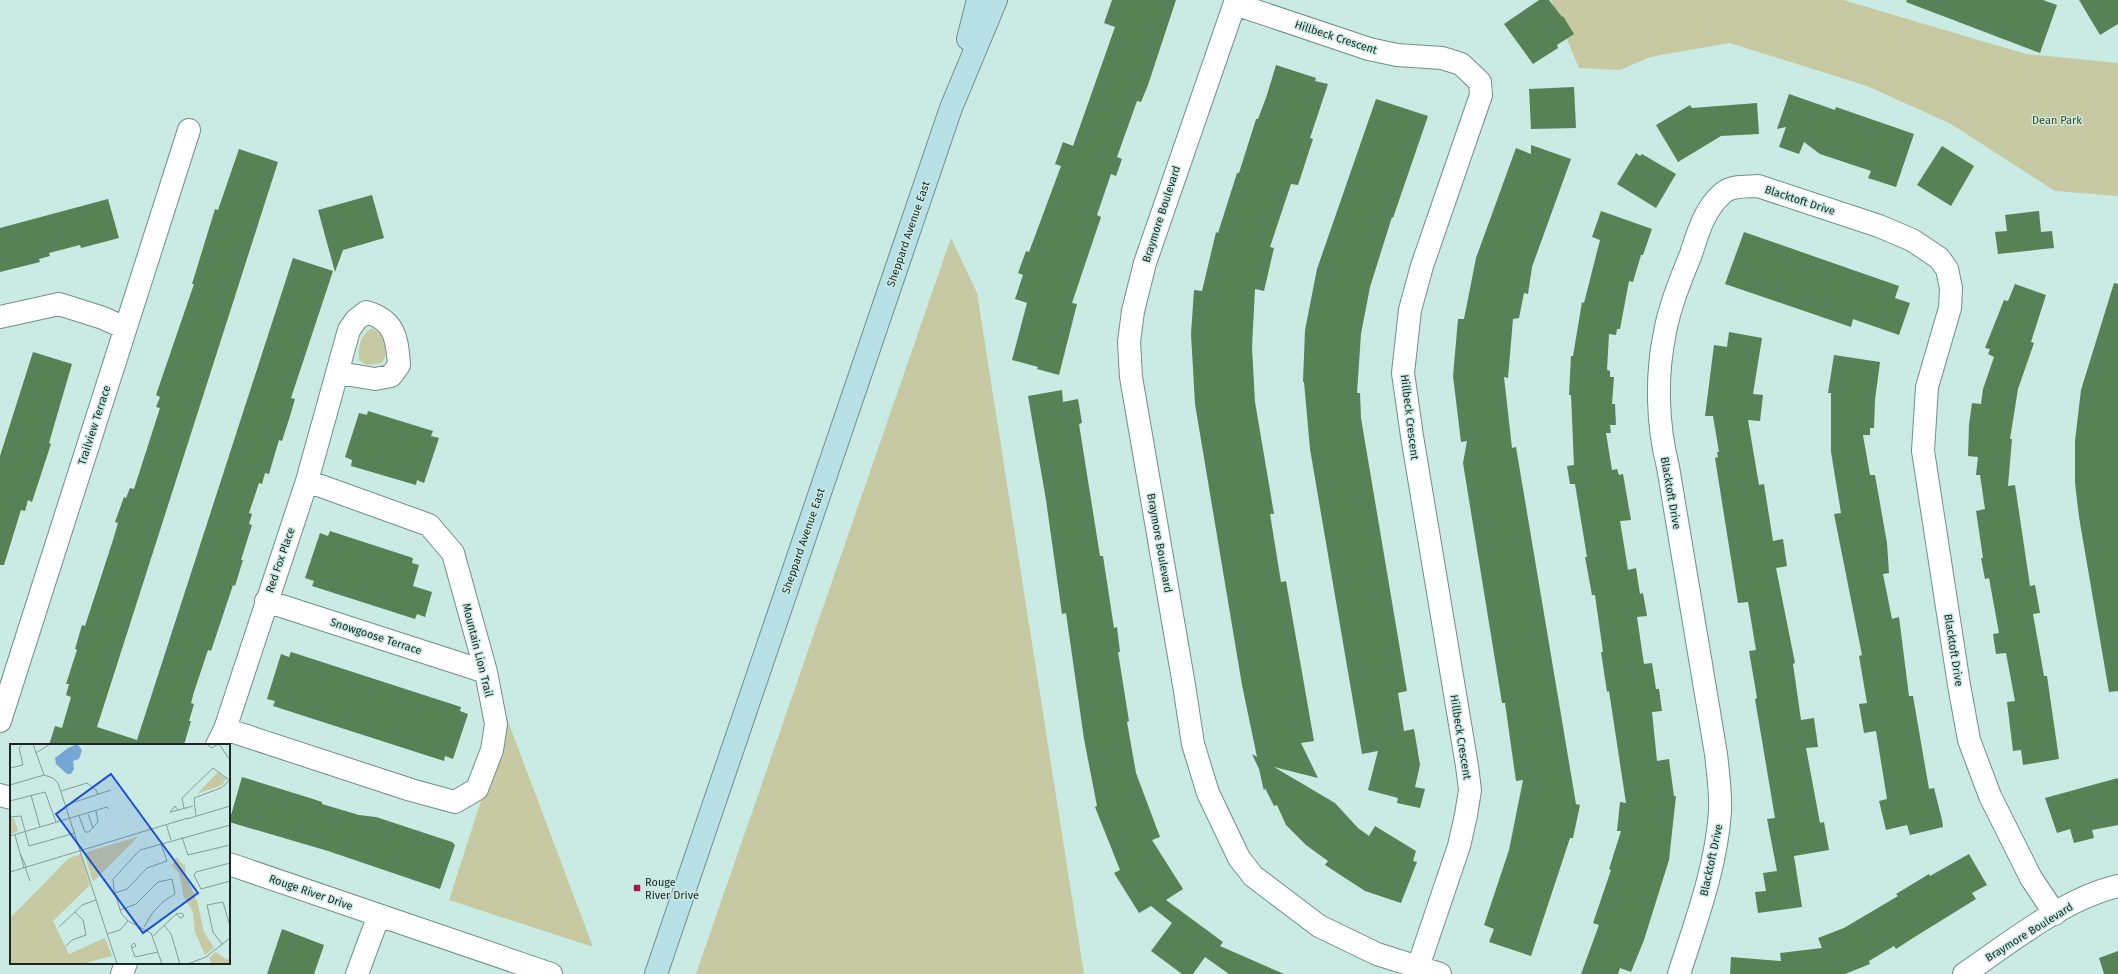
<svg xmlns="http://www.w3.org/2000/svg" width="2118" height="974" font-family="'Fira Sans',sans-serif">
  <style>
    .green { fill: #c7c9a2 }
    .building { fill: #568255 }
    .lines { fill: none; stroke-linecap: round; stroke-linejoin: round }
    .minor-casing { stroke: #708f88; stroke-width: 24 }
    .secondary-casing { stroke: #708f88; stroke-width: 24 }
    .minor { stroke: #fff; stroke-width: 22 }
    .secondary { stroke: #b7e1e7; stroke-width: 22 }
    .poi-dot { fill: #a7134c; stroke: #caebe3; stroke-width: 1.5 }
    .labels { text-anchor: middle; stroke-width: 3; stroke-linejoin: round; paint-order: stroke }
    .street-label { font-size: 11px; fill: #1b2825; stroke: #caebe3 }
    .park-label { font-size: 11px; fill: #454515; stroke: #caebe3 }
    .poi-label { font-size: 11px; fill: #1b2825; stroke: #caebe3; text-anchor: start }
    .inset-road { fill: none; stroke: #849d97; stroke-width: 1 }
    .view { fill: #1d4ed8; fill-opacity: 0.15; stroke: #1d4ed8; stroke-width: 2 }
    .inset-edge { fill: none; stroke: #1b2825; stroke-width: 2 }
  </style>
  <rect width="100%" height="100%" fill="#caebe3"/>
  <!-- green -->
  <path class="green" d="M 1551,0 L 1843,0 L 2026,54 L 2118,63 L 2118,196 L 2055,191 L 1951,124 L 1867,86 L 1730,43 L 1650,57 L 1620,70 L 1579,68 Z
    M 951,238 L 977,293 L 1084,974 L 696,974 Z
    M 372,328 C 385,335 390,351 382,363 L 367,365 L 359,360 C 358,347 360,335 372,328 Z
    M 500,700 L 593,947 L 449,900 L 496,754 Z"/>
  <!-- building -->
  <path class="building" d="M 1112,0 L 1176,0 L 1148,85 L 1141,102 L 1137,101 L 1117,157 L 1122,159 L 1116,176 L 1111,174 L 1097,215 L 1101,217 L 1072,303 L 1077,304 L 1059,375 L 1037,369 L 1038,367 L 1012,360 L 1027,303 L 1015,299 L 1023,275 L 1018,273 L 1026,251 L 1029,252 L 1061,166 L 1055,164 L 1063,142 L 1073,146 L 1115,27 L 1104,23 Z
    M 1539,0 L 1549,0 L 1562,17 L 1563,16 L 1574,34 L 1557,45 L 1558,48 L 1533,64 L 1504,24 Z
    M 1907,0 L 2043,0 L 2057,5 L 2040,53 L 1906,2 Z
    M 2079,0 L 2118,0 L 2118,24 L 2100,35 Z
    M 1276,65 L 1316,78 L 1315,81 L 1328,84 L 1310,138 L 1313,139 L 1298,185 L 1291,184 L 1270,247 L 1274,248 L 1264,291 L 1255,289 L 1252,347 L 1255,402 L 1274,514 L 1270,514 L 1281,582 L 1286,581 L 1314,741 L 1301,743 L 1318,778 L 1274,767 L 1335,803 L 1358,828 L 1369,836 L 1375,826 L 1416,851 L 1413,861 L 1417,862 L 1401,903 L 1365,891 L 1325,865 L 1328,861 L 1306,845 L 1286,825 L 1277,805 L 1274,806 L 1265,788 L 1264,791 L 1259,769 L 1252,754 L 1257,757 L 1242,685 L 1195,404 L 1191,334 L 1194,290 L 1202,291 L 1216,232 L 1218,233 L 1237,173 L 1239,173 L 1256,119 L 1258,119 L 1267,95 Z
    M 1574,87 L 1576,128 L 1531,129 L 1529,89 Z
    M 1789,94 L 1835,110 L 1836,107 L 1914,134 L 1896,187 L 1868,178 L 1871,171 L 1820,154 L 1804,142 L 1799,154 L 1779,147 L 1786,127 L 1777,129 Z
    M 1376,99 L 1428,116 L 1393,218 L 1392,217 L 1370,287 L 1361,334 L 1357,393 L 1360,393 L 1361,418 L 1407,691 L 1398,693 L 1404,731 L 1414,729 L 1420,765 L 1415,787 L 1425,789 L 1420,808 L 1397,803 L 1398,798 L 1368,790 L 1378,751 L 1362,754 L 1310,449 L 1304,382 L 1303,382 L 1305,330 L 1317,269 Z
    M 1757,103 L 1759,134 L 1721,136 L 1678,162 L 1656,125 L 1690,105 L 1692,108 Z
    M 1531,145 L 1571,159 L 1532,267 L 1528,294 L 1524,293 L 1519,318 L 1513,319 L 1508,378 L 1504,377 L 1512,448 L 1516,447 L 1576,804 L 1580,805 L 1573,838 L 1570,838 L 1531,956 L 1489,942 L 1494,929 L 1484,925 L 1509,850 L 1523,780 L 1516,781 L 1505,703 L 1502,703 L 1463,463 L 1467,441 L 1461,442 L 1453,376 L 1458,319 L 1464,319 L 1476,258 L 1516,148 L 1531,154 Z
    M 1942,146 L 1974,166 L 1951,206 L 1917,185 Z
    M 239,149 L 278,162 L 97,727 L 137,740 L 293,258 L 333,271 L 291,398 L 295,399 L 290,416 L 282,441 L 279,440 L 269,474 L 265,473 L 262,484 L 259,483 L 249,513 L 252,514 L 249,524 L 252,525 L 241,560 L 243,560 L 235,586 L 233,585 L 211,651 L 208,650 L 194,692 L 191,703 L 194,704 L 189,721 L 191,721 L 184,745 L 49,745 L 55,726 L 62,728 L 71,697 L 66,695 L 69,684 L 66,684 L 77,650 L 75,649 L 82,625 L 85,626 L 113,540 L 118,523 L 115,522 L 124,497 L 126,498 L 130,488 L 134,489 L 160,408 L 156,407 L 160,397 L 156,395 L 194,284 L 192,284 L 215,209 L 218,210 Z
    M 1636,153 L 1640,156 L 1642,154 L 1676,174 L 1656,208 L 1617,184 Z
    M 372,195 L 384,238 L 343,250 L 335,272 L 318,210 Z
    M 108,199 L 119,238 L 81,248 L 80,245 L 49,253 L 50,256 L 39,259 L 40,262 L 0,272 L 0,228 Z
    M 1601,211 L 1652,229 L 1643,255 L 1641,255 L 1633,282 L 1629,281 L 1620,329 L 1617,329 L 1616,335 L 1609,334 L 1607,370 L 1610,371 L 1610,377 L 1614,377 L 1612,404 L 1615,404 L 1616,425 L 1610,425 L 1611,433 L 1606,433 L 1612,470 L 1617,469 L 1619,475 L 1623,474 L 1631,520 L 1620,521 L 1628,570 L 1636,568 L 1640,594 L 1643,593 L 1647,616 L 1637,617 L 1644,664 L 1652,663 L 1656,689 L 1659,689 L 1662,711 L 1652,712 L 1657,761 L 1669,759 L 1674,796 L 1676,796 L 1669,860 L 1644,940 L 1631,972 L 1620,968 L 1618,974 L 1581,974 L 1599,925 L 1593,923 L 1611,870 L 1609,869 L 1621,831 L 1617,831 L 1620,802 L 1626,803 L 1609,691 L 1607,692 L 1601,652 L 1603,652 L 1595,595 L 1592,595 L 1585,557 L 1587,557 L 1575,484 L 1570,484 L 1567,466 L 1574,465 L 1571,395 L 1569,395 L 1571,356 L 1573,356 L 1582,302 L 1584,303 L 1600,240 L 1592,237 Z
    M 2039,211 L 2041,232 L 2052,231 L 2054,248 L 1998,254 L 1995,232 L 2007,231 L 2005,215 Z
    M 1744,232 L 1899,286 L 1895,298 L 1910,303 L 1899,335 L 1853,319 L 1851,327 L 1725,284 Z
    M 2114,283 L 2118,284 L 2118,691 L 2109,692 L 2079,517 L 2075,483 L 2075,441 L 2081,390 Z
    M 2015,284 L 2046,295 L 2031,342 L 2034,343 L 2018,389 L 2010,439 L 2012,439 L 2008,486 L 2015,485 L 2030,586 L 2035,585 L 2040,613 L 2033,614 L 2044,676 L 2047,676 L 2059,759 L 2023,765 L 2021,750 L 2013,751 L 2007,702 L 2015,701 L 2006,653 L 1996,654 L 1993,634 L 1999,633 L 1989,578 L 1985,579 L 1981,558 L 1983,558 L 1976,511 L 1985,509 L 1980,475 L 1976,475 L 1978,457 L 1968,456 L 1969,425 L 1972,403 L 1981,404 L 1983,389 L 1994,357 L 1988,354 L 1990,349 L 1985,348 L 2004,300 L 2008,301 Z
    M 1729,332 L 1762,338 L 1753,394 L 1763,395 L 1760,421 L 1748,420 L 1759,485 L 1764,484 L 1773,541 L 1783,539 L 1787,566 L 1776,568 L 1795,663 L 1793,664 L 1801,720 L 1814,718 L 1818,747 L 1806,748 L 1820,823 L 1824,822 L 1829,850 L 1794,856 L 1802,907 L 1758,913 L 1755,892 L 1766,891 L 1763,873 L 1777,871 L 1767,819 L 1775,818 L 1755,699 L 1757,698 L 1749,651 L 1756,650 L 1748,602 L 1738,603 L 1715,458 L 1718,457 L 1717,452 L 1719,452 L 1713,416 L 1705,416 L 1714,345 L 1727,347 Z
    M 33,352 L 72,364 L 49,443 L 51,444 L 32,502 L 28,500 L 25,511 L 21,510 L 4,565 L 0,565 L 0,456 Z
    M 1834,355 L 1880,362 L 1875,400 L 1874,428 L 1870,428 L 1870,435 L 1863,435 L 1870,475 L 1875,475 L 1887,543 L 1889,573 L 1883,574 L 1892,619 L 1899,617 L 1909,696 L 1913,696 L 1929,789 L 1934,788 L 1942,820 L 1943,827 L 1910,835 L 1907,825 L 1886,830 L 1879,801 L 1887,799 L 1876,731 L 1864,733 L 1859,704 L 1867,703 L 1859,656 L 1862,655 L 1834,514 L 1841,513 L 1831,452 L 1831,393 L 1828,393 Z
    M 1062,390 L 1063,402 L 1078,399 L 1082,423 L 1079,424 L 1100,556 L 1103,556 L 1114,628 L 1117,627 L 1120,652 L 1118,652 L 1129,721 L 1127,722 L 1136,773 L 1160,837 L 1152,840 L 1183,889 L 1166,900 L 1223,942 L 1220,946 L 1284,974 L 1229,974 L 1205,957 L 1193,974 L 1182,974 L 1151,951 L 1172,923 L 1151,906 L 1139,913 L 1114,873 L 1120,870 L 1095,807 L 1097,806 L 1084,739 L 1066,613 L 1062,614 L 1046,500 L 1028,396 Z
    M 368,411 L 433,431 L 431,436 L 439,438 L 424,483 L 417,480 L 416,485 L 351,466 L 352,460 L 345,457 L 359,413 L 367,415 Z
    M 330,531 L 413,558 L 412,563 L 419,565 L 413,586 L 432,592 L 425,617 L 417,614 L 415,619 L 312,586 L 314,581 L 305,578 L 320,533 L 328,536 Z
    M 291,652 L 461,707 L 460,711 L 468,714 L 453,759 L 445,756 L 444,761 L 273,706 L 275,701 L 267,699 L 281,654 L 289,657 Z
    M 242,777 L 310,798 L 322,802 L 322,804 L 359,815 L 376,817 L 452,842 L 455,845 L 440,889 L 328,851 L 229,822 Z
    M 2118,778 L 2118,825 L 2092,830 L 2094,838 L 2074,843 L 2070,829 L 2057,833 L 2045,798 Z
    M 1969,854 L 1987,885 L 1972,893 L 1976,899 L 1913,938 L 1896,949 L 1894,946 L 1869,961 L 1870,964 L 1845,974 L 1730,974 L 1731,957 L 1781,961 L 1780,953 L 1822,948 L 1818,938 L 1844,928 L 1898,896 L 1896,894 L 1929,874 L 1930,876 Z
    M 282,929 L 324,945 L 314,974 L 267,974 Z
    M 2118,951 L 2118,974 L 2104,974 L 2099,958 Z"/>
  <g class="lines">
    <defs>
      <path id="minor" d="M 1236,0 L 1145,263 L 1133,311 L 1129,342 L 1131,377 L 1184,685 L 1193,744 L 1208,793 L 1239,858 L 1253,876 L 1319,926 L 1377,954 L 1440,974
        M 1235,4 L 1369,49 L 1397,55 L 1442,58 L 1461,64 L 1480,82 L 1481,95 L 1422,266 L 1410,310 L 1403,373 L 1412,436 L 1467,766 L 1470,790 L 1466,815 L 1459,846 L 1418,967
        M 0,317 L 59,304 L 103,318 L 125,328
        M 266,601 L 486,672
        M 0,721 L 189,130
        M 225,729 L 411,790 L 455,802 L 477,789 L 492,750 L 496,724 L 486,672 L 453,553 L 429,525 L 307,481
        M 217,745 L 225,729 L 307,481 L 349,330 L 356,320 L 366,312 C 395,320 397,338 399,365 L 391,376 L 375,379 L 339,373
        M 0,795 L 11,798
        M 229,864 L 551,974
        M 122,974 L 126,963
        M 357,974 L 379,915
        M 1679,974 C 1696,921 1716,868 1720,812 C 1721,793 1718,773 1716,754 L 1668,467 C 1657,424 1656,375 1665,332 C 1670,305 1681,279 1691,254 C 1698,232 1705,208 1723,193 C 1732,185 1747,187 1758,186 L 1879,226 L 1912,240 L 1939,258 L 1947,269 L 1951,288 L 1950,308 L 1927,387 L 1923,451 L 1959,685 L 1969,740 L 1990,796 L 2031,878 L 2055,914
        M 1964,974 C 2010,943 2063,899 2118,886"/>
      <path id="secondary" d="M 968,39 L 978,0
        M 656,974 L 951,108 L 996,0"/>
    </defs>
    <!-- minor casing -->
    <use href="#minor" class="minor-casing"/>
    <!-- secondary casing -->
    <use href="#secondary" class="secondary-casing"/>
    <!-- minor -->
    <use href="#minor" class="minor"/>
    <!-- secondary -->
    <use href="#secondary" class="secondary"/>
  </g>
  <!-- markers -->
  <rect class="poi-dot" x="633" y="884" width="8" height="8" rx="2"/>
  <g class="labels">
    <!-- street labels -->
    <g class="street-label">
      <text transform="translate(1336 37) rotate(18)" y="4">Hillbeck Crescent</text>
      <text transform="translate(1800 200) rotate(18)" y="4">Blacktoft Drive</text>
      <text transform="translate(1161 214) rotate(-72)" y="4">Braymore Boulevard</text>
      <text transform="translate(908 234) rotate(-71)" y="4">Sheppard Avenue East</text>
      <text transform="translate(1410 417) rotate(83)" y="4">Hillbeck Crescent</text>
      <text transform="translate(94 425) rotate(-72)" y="4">Trailview Terrace</text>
      <text transform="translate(1671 493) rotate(80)" y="4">Blacktoft Drive</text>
      <text transform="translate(803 541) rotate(-71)" y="4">Sheppard Avenue East</text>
      <text transform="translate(1160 543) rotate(80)" y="4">Braymore Boulevard</text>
      <text transform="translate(280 560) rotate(-71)" y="4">Red Fox Place</text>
      <text transform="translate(376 636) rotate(18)" y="4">Snowgoose Terrace</text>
      <text transform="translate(478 650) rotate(76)" y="4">Mountain Lion Trail</text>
      <text transform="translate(1954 650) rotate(81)" y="4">Blacktoft Drive</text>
      <text transform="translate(1461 737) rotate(81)" y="4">Hillbeck Crescent</text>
      <text transform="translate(1711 860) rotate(-78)" y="4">Blacktoft Drive</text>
      <text transform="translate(311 892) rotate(19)" y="4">Rouge River Drive</text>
      <text transform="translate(2029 932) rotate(-32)" y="4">Braymore Boulevard</text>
    </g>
    <!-- park labels -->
    <g class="park-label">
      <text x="2057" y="124">Dean Park</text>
    </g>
    <!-- poi labels -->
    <g class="poi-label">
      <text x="645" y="886">Rouge<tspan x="645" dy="13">River Drive</tspan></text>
    </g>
  </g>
  <!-- overview -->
  <g transform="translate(10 744)">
    <rect width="220" height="220" fill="#caebe3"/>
    <path d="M 208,28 L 216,35 L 212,41 L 187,50 ZM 4,74 L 8,87 L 1,90 L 0,75 ZM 127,93 L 124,97 L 83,138 L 74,109 ZM 71,110 L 80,141 L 43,177 L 59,210 L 95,194 L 102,212 L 72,220 L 0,220 L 0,174 L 59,114 ZM 166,113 L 175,122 L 176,132 L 187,157 L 194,188 L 204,204 L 195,211 L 185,188 L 183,168 L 174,153 L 169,129 L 162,122 ZM 206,208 L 217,216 L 220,214 L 220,220 L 202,220 L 199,214 Z" fill="#c7c9a2"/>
    <path d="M 67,0 L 72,6 L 69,15 L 63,17 L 64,25 L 61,30 L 57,30 L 46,20 L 45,14 L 58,4 Z" fill="#76a6d3"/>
    <path class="inset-road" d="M 23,0 L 34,31M 197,0 L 201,4 L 209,0M 209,0 L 220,16M 26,9 L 40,0M 0,24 L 13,21 L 9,4 L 13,0M 0,41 L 34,31 L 43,34 L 48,39 L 107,220M 51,47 L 77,39 L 86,46 L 88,50M 21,51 L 30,83M 0,57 L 35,48 L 46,78M 56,61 L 101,46M 174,64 L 172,54 L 203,24 L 219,36M 168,66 L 165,62 L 160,68 L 161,68 L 183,62M 78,70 L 83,84M 69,72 L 75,88 L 79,88 L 88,78 L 86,67M 186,72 L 184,54 L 211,44 L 220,36M 0,73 L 11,72 L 19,102 L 65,89M 177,75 L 220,62M 156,80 L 161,96M 5,91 L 14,124M 0,92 L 97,63 L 99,65M 172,93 L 178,111 L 220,101M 11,111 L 16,123M 220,119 L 186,128 L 184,131 L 191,145 L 220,137M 15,123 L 20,137M 0,128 L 178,74M 105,149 L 117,145 L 137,124 L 157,117 L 151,100M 110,166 L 126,160 L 148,138 L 162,135 L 165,150 L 154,157 L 143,168 L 134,183M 154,181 L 161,190 L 170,220M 49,183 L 72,161 L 86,156M 97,190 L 110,186 L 118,177M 143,192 L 166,170 L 172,169 L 174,172 L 170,174 L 166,170M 212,200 L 203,188 L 197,161 L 213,158 L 220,182M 56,202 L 62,196 L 76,191 L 73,176 L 65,168M 122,204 L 126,202 L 124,199 L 121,202 L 125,213 L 148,208M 152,220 L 141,189 L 118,177 L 111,169 L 104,146 L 103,135 L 130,106 L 220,81M 178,220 L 196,213 L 220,194"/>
    <path class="view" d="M 101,30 L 188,149 L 133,189 L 46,70 Z"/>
    <rect width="220" height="220" class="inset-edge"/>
  </g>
</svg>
